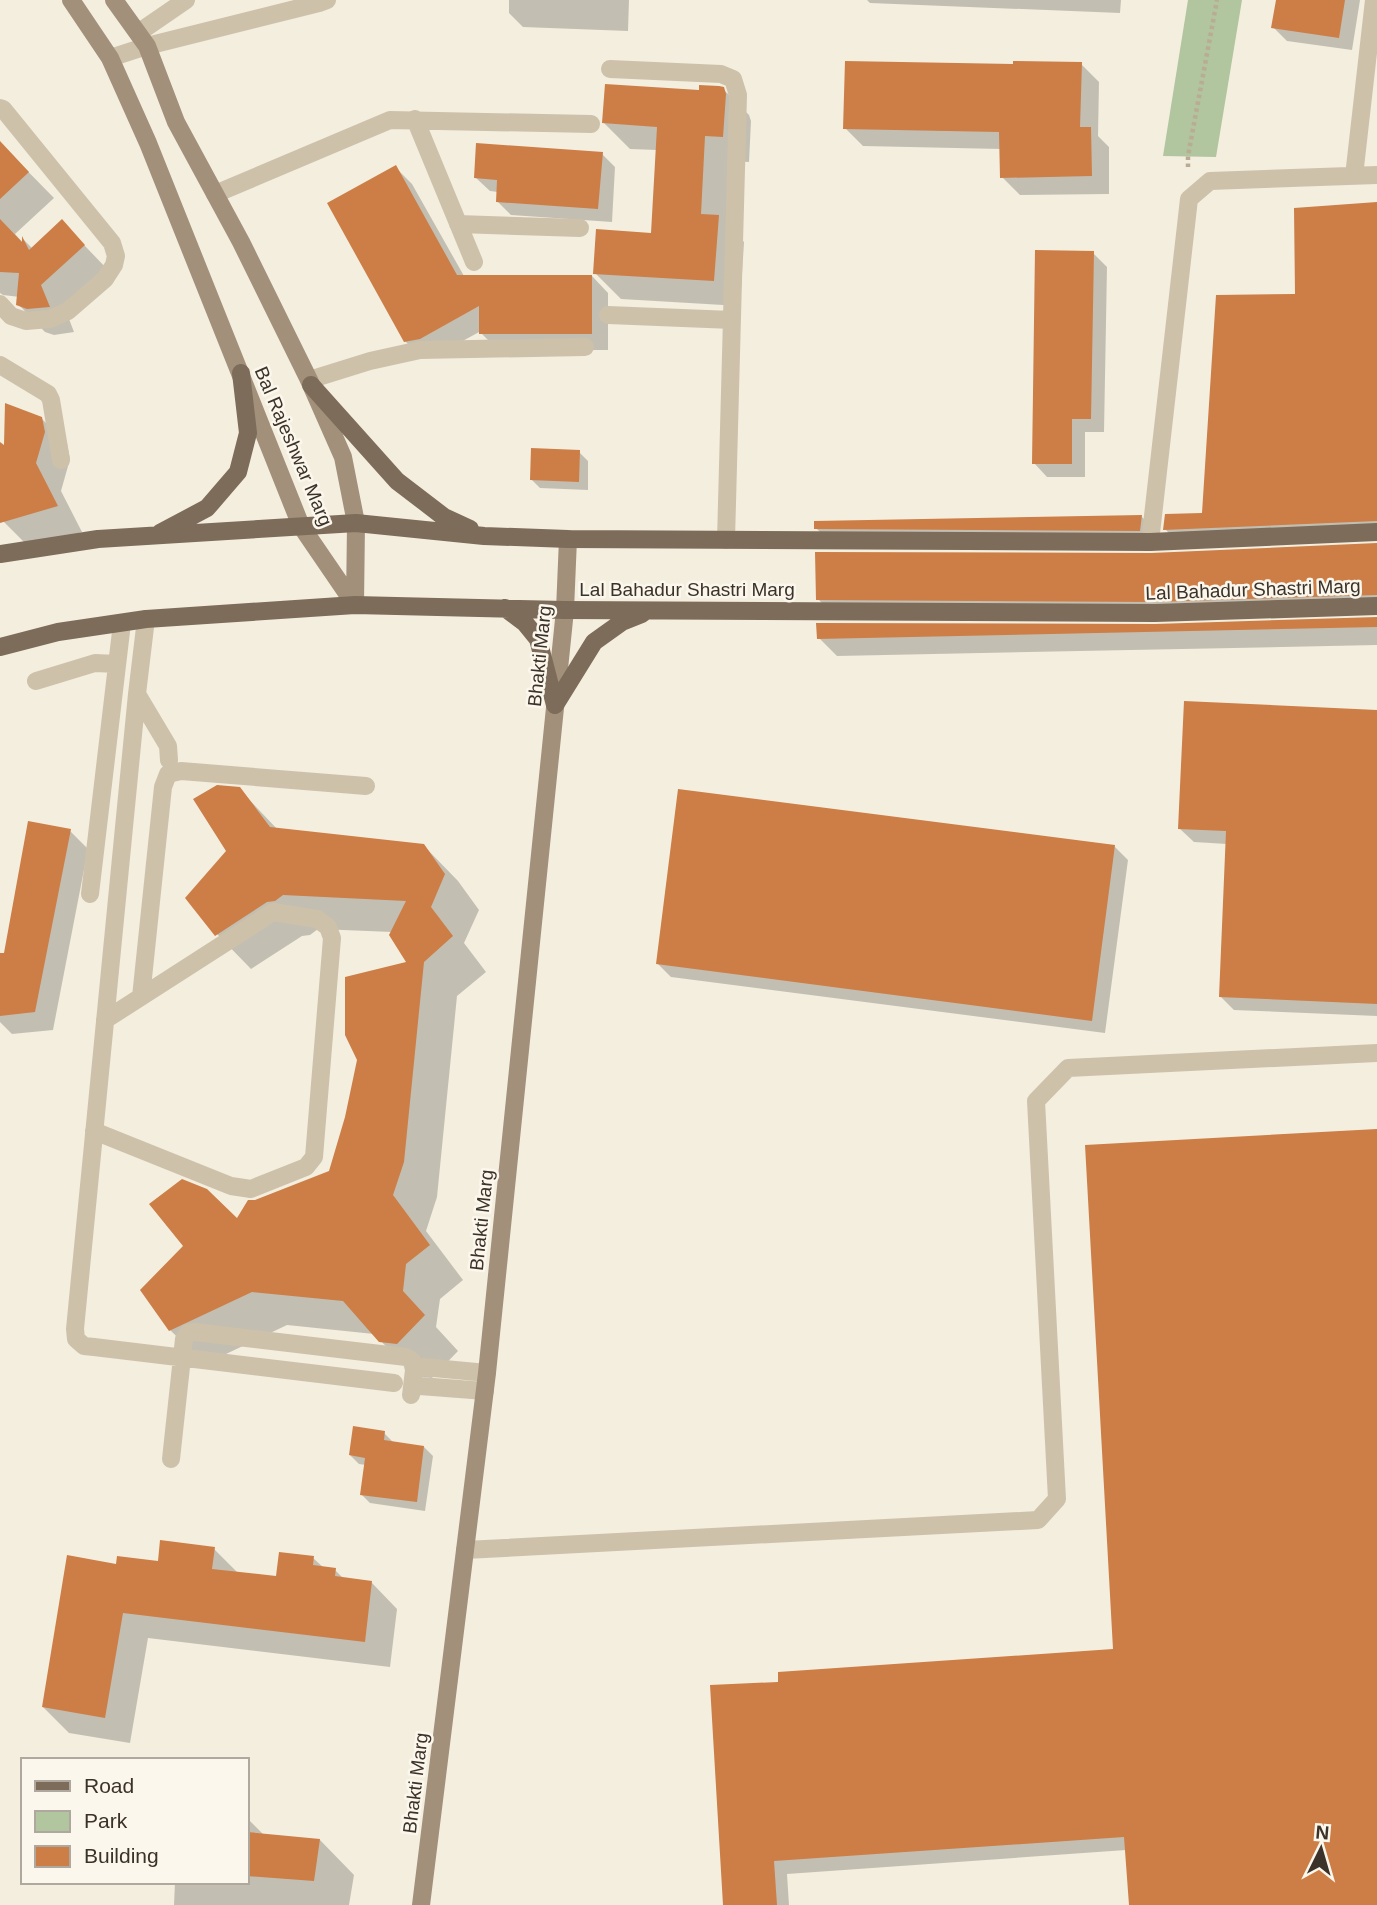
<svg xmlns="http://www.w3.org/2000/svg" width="1377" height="1905" font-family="Arial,sans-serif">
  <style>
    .green { fill: #b1c59e }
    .shadow { fill: #0003 }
    .building { fill: #cc7e46 }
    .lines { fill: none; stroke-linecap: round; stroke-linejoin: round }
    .path { stroke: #baab94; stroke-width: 4.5; stroke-dasharray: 3.5 3.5; stroke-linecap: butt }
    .lane { stroke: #cec1aa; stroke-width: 18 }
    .street { stroke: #cec1aa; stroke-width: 18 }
    .secondary { stroke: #a2907b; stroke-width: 18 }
    .primary { stroke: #7d6c5a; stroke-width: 18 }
    .labels { text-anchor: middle; stroke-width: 5; stroke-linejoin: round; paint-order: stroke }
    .street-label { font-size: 19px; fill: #3b322a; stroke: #fbf7ed }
  </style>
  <rect width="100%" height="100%" fill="#f4eedf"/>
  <!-- green -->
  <path class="green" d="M 1188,0 L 1242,0 L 1216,157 L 1163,156 Z"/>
  <!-- shadow -->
  <path class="shadow" d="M 509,0 L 629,0 L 628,31 L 523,27 L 509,13 Z
    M 867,0 L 1121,0 L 1120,13 L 870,3 Z
    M 1277,0 L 1360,0 L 1352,50 L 1287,41 L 1273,27 Z
    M 1081,64 L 1099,82 L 1098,136 L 1109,147 L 1109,194 L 1020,195 L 1002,177 L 1001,149 L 863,146 L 845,128 L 1014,66 Z
    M 723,89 L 749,115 L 751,121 L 749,162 L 731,161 L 727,225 L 744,242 L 740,306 L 621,299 L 595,273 L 652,234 L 657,150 L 630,149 L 604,123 L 700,91 Z
    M 0,143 L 54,198 L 15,234 L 23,243 L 24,240 L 33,249 L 62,222 L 109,271 L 66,311 L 74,332 L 54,335 L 45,332 L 19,305 L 20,297 L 3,295 L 0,293 Z
    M 602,154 L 615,167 L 612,222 L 511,215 L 498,202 L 498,192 L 490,191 L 476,178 Z
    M 395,167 L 412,184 L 464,276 L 592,276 L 608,293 L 608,350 L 498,350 L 481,333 L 481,331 L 437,355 L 422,358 L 405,341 Z
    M 1377,204 L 1377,539 L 1183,547 L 1165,529 L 1204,515 L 1297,296 Z
    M 1093,253 L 1107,267 L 1104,432 L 1085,432 L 1085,477 L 1047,477 L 1034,463 Z
    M 41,418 L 67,444 L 70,459 L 61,491 L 82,532 L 30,548 L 4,522 L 0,513 L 0,444 L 6,449 Z
    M 579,452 L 588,461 L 588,490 L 540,488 L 531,479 Z
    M 1141,516 L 1159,534 L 834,546 L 816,528 Z
    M 1377,545 L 1377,613 L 836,617 L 818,599 L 1151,555 Z
    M 1377,619 L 1377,645 L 837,656 L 819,638 Z
    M 1377,712 L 1377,1016 L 1234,1010 L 1220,996 L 1227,844 L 1194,842 L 1180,829 Z
    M 239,789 L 278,830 L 424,846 L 458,881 L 479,910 L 464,943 L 486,972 L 457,996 L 437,1197 L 426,1231 L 463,1280 L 440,1299 L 436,1327 L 458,1351 L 432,1378 L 415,1376 L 374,1334 L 287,1325 L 205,1364 L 170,1330 L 238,1221 L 256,1201 L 331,1173 L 409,963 L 392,932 L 318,929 L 310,935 L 302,936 L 251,969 L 217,934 Z
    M 70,831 L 88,849 L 53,1030 L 12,1034 L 0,1022 L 0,985 Z
    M 1114,846 L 1128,860 L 1105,1033 L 671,977 L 658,964 Z
    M 1377,1131 L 1377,1905 L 1130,1905 L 1126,1850 L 787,1874 L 789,1905 L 725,1905 L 780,1683 L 1115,1651 Z
    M 384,1433 L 393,1442 L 424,1447 L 433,1456 L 425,1511 L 370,1503 L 361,1494 L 366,1465 L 359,1464 L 350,1455 Z
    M 214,1549 L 239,1574 L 278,1578 L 313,1558 L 324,1568 L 335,1570 L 344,1579 L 372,1583 L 397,1609 L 390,1667 L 148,1638 L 130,1743 L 69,1733 L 43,1707 L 117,1566 L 159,1563 Z
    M 247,1818 L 264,1835 L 320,1840 L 354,1875 L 349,1905 L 174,1905 L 175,1882 L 247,1882 Z"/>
  <!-- building -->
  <path class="building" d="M 1276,0 L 1345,0 L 1339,38 L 1271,28 Z
    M 845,61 L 1013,64 L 1013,61 L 1082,62 L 1080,127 L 1091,127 L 1092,176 L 1000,178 L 999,132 L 843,129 Z
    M 605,84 L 699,90 L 699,85 L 719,86 L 724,87 L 726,94 L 723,137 L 705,136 L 701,214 L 719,215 L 714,281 L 593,274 L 596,229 L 651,233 L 657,127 L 602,123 Z
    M 0,141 L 29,172 L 0,199 Z
    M 476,143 L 603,152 L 598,209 L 496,202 L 497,180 L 474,178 Z
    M 396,165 L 457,275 L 592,275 L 592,334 L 479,334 L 479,306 L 420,339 L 404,342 L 327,203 Z
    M 1377,202 L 1377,521 L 1163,530 L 1165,514 L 1202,513 L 1216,295 L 1295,294 L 1294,208 Z
    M 0,219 L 22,242 L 22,236 L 29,250 L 62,219 L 85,245 L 41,285 L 50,307 L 27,309 L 16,305 L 19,273 L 0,272 Z
    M 1035,250 L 1094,251 L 1091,419 L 1072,419 L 1072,464 L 1032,464 Z
    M 5,403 L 42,417 L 45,432 L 36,463 L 58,506 L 0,523 L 0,442 L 4,445 Z
    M 531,448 L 580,450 L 579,482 L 530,480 Z
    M 1142,515 L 1140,531 L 814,529 L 814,521 Z
    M 1377,543 L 1377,595 L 1155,602 L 816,600 L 815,552 L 1151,553 Z
    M 1377,617 L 1377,627 L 817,639 L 816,623 L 1155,624 Z
    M 1184,701 L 1377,710 L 1377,1004 L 1219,997 L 1226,831 L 1178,829 Z
    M 217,785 L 240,787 L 270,827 L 424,844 L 445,874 L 431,907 L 453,936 L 424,962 L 404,1162 L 393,1195 L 430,1245 L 406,1264 L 403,1291 L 425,1315 L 397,1344 L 379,1342 L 343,1301 L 252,1292 L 169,1331 L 140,1290 L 183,1246 L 149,1204 L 182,1179 L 207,1189 L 237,1218 L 248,1200 L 255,1200 L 329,1171 L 345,1117 L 357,1060 L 345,1035 L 345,977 L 406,962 L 389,935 L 406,901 L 283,895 L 275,901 L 267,902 L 215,936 L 185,898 L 226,851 L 193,799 Z
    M 678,789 L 1115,845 L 1092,1021 L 656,964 Z
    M 28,821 L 71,829 L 35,1012 L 0,1016 L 0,953 L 4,953 Z
    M 1377,1129 L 1377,1905 L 1129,1905 L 1124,1837 L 774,1861 L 777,1905 L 723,1905 L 710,1685 L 778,1682 L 778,1672 L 1113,1649 L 1085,1145 Z
    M 353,1426 L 385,1431 L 384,1440 L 424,1446 L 417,1502 L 360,1495 L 365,1458 L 349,1455 Z
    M 160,1540 L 215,1547 L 212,1569 L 276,1576 L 279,1552 L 314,1556 L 313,1565 L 336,1568 L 335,1576 L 372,1581 L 365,1642 L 123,1613 L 105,1718 L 42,1707 L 67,1555 L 116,1564 L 117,1556 L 158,1561 Z
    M 247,1832 L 320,1839 L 314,1881 L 247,1876 Z"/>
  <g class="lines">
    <!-- path -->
    <path class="path" d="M 1188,167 L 1188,156 L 1217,0"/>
    <!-- lane -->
    <path class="lane" d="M 138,33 L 186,0
      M 110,58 L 147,46 L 319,3 L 327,0
      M 1354,176 L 1374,0
      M 1150,542 L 1189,199 L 1210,181 L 1377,175
      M 465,1550 L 1038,1520 L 1057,1499 L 1036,1101 L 1068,1068 L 1377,1053"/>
    <!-- street -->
    <path class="street" d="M 610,69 L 721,74 L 733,79 L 738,95 L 726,540
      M 0,108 L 3,109 L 112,243 L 116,256 L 114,265 L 105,279 L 68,311 L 50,319 L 26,321 L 11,316 L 0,304
      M 415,119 L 474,262
      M 215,194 L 390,120 L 591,124
      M 458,224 L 580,228
      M 608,315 L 732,320
      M 0,365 L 48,394 L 51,400 L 61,460
      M 309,380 L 370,361 L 420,350 L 585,347
      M 146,619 L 137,694 L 75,1329 L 76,1339 L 84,1346 L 94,1347 L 394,1383
      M 36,681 L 95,663 L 117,664
      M 137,694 L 168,746 L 169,760
      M 90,894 L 122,623
      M 141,997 L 163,787 L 168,774 L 181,771 L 366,786
      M 94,1131 L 231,1186 L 251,1189 L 306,1167 L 314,1157 L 332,938 L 328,927 L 317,919 L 273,912 L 105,1020
      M 423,1367 L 487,1373
      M 420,1386 L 485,1391
      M 171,1459 L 184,1339 L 188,1333 L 195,1332 L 406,1357 L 412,1361 L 414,1370 L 411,1395"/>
    <!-- secondary -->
    <path class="secondary" d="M 71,0 L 110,58 L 148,143 L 301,526 L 355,605
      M 114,0 L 147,46 L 176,122 L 241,242 L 309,380 L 343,457 L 356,523 L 355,605
      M 421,1905 L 487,1373 L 565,610 L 568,539"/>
    <!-- primary -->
    <path class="primary" d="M 311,385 L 397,481 L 444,517 L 470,529
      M 160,533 L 207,508 L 238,472 L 248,433 L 241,373
      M 0,554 L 98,539 L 356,523 L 484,536 L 568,539 L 1150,542 L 1377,532
      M 505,608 L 525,623 L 538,639 L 555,705
      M 0,647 L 58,632 L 146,619 L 355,605 L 565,610 L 1155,613 L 1377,606
      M 555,705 L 594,642 L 622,622 L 642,614"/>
  </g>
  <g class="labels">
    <!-- street labels -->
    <g class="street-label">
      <text transform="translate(294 446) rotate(67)" y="7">Bal Rajeshwar Marg</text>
      <text x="687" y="596">Lal Bahadur Shastri Marg</text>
      <text transform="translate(1253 589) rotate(-2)" y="7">Lal Bahadur Shastri Marg</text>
      <text transform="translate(539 656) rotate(-84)" y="7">Bhakti Marg</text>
      <text transform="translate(481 1220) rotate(-84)" y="7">Bhakti Marg</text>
      <text transform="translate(415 1783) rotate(-83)" y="7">Bhakti Marg</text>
    </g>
  </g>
  <!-- legend -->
  <rect x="21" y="1758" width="228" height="126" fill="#fbf7ed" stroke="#aea89f" stroke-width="2"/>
  <rect x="35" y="1781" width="35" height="10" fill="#7d6c5a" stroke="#aea89f" stroke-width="2"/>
  <text x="84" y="1793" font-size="21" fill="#3b322a">Road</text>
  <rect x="35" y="1811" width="35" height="21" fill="#b1c59e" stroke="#aea89f" stroke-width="2"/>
  <text x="84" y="1828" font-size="21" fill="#3b322a">Park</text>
  <rect x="35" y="1846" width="35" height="21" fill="#cc7e46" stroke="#aea89f" stroke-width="2"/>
  <text x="84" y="1863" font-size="21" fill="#3b322a">Building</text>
  <!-- north arrow -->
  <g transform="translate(1321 1849) rotate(5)" stroke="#fbf7ed" stroke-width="5" paint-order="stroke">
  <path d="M0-5L12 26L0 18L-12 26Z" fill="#3b322a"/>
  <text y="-10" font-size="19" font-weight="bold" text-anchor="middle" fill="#3b322a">N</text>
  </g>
</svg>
